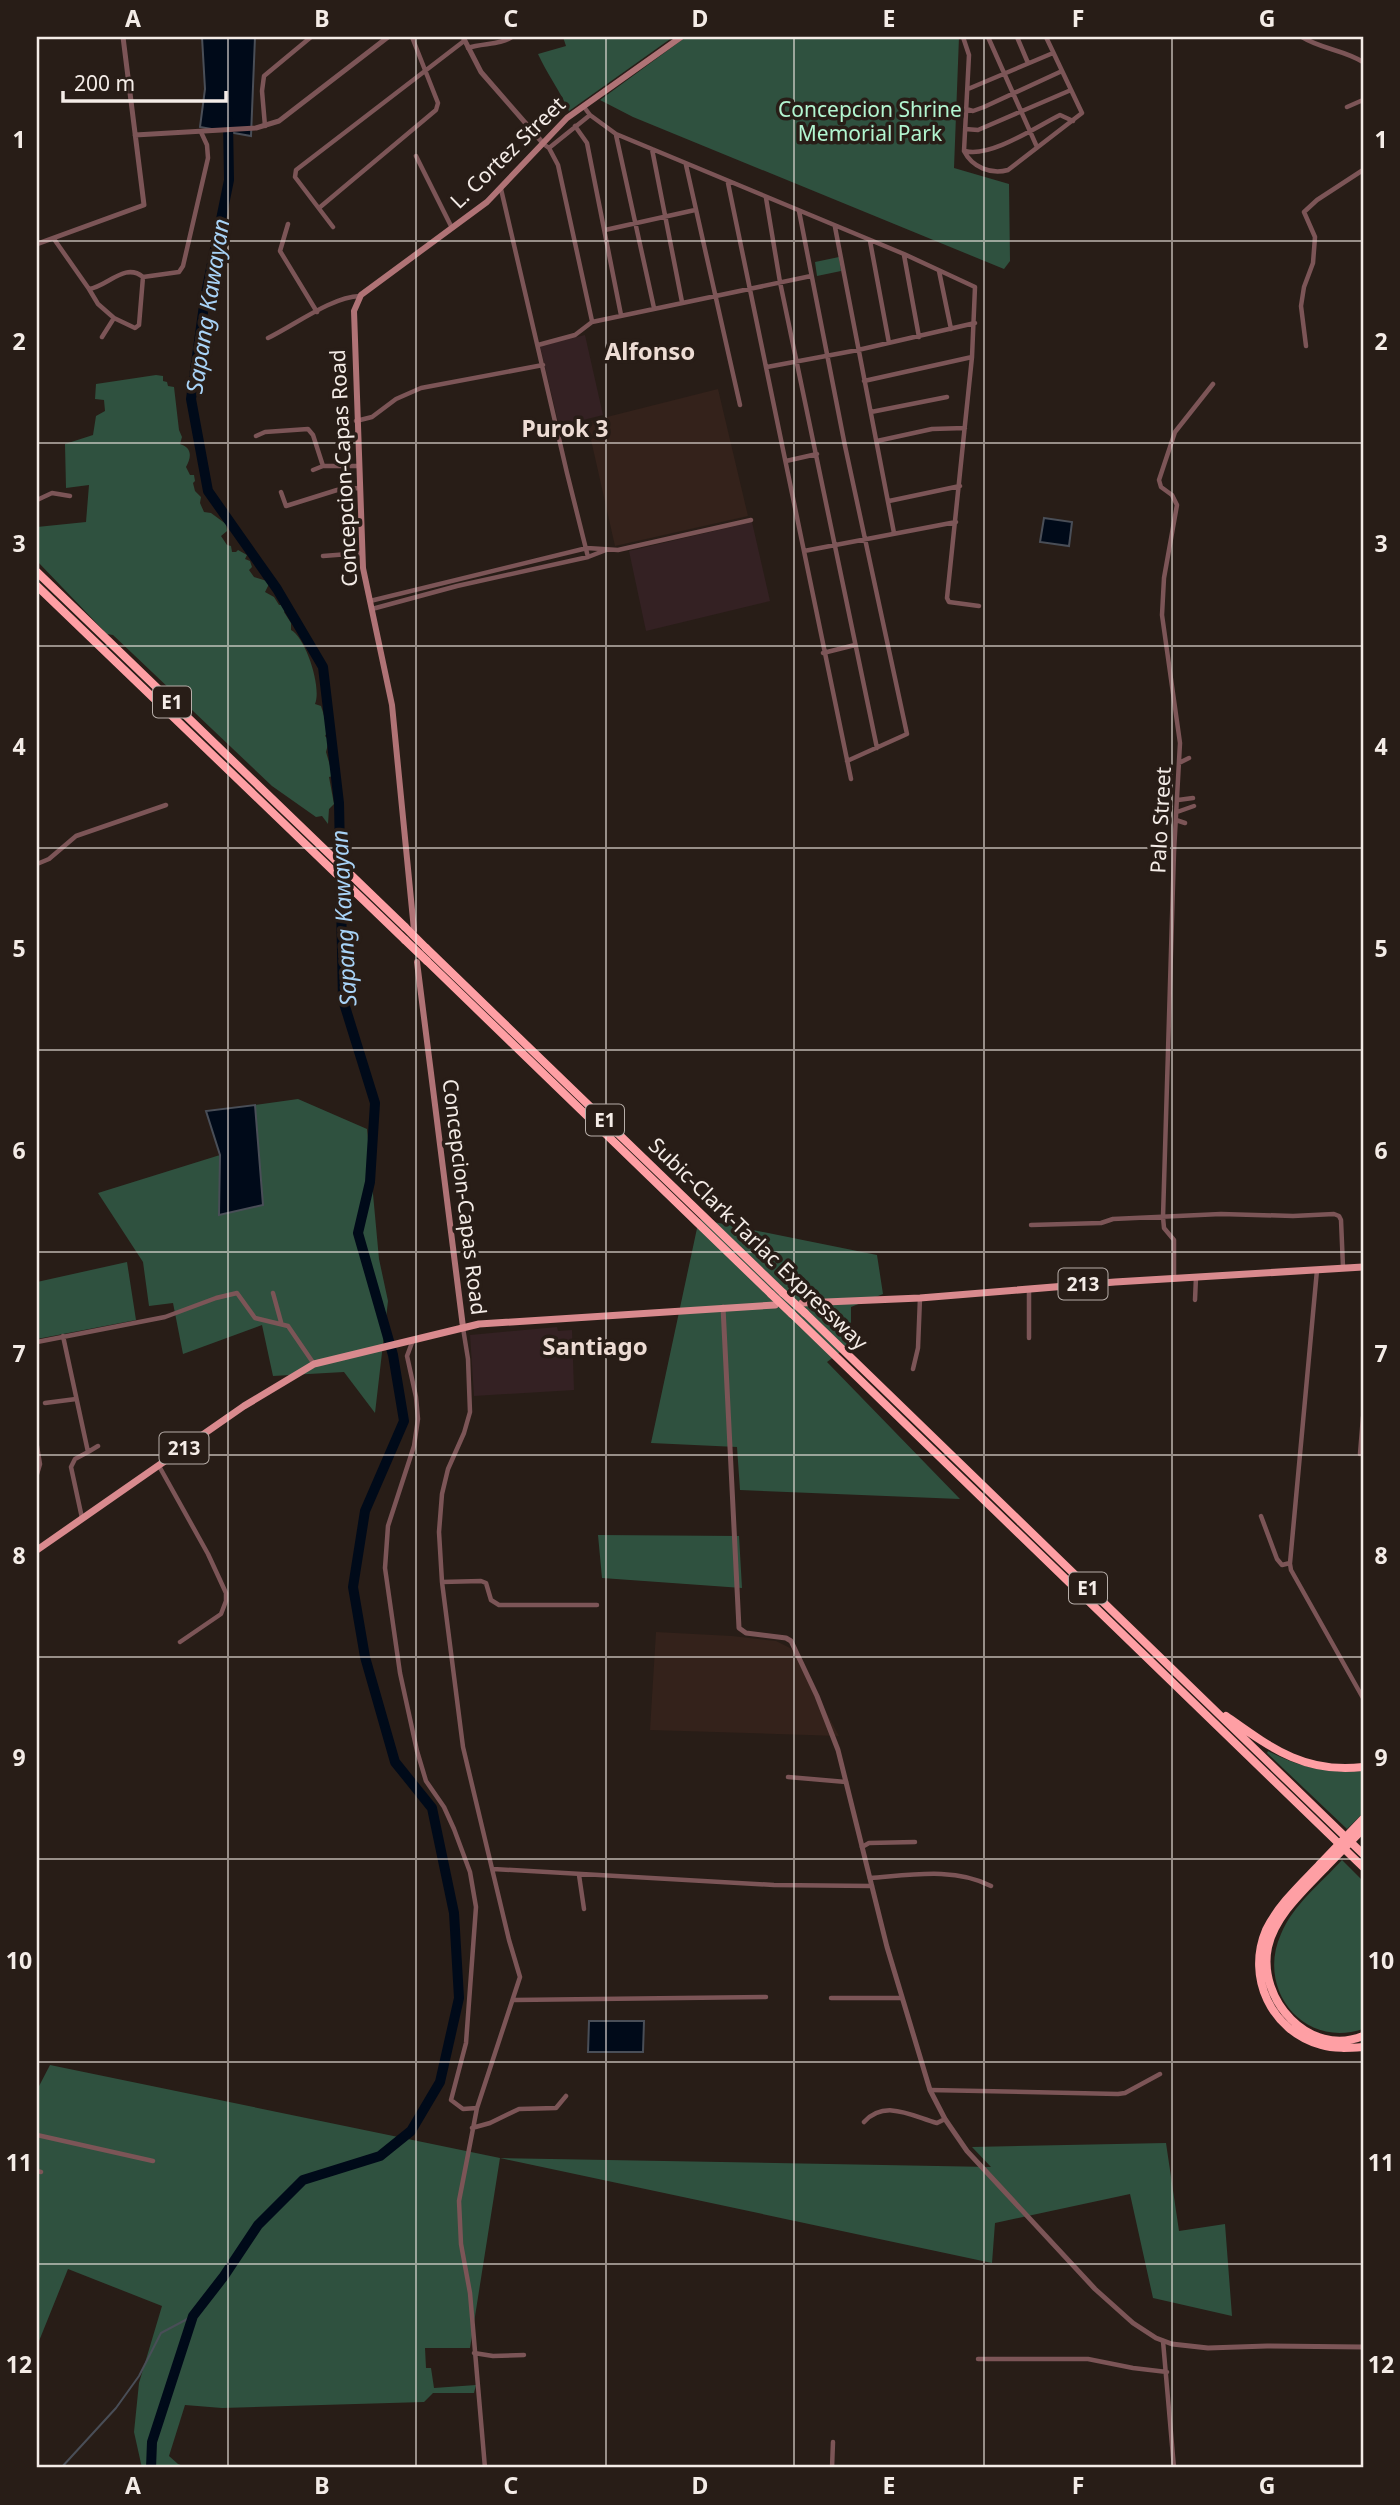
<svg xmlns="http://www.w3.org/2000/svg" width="1400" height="2505" font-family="'Noto Sans',sans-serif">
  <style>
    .industrial { fill: #34221b }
    .education { fill: #342123 }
    .green { fill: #2f513f }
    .water { fill: #000a19; stroke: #494e57; stroke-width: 2 }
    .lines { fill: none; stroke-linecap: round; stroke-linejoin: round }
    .stream { stroke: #494e57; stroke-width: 2 }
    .river { stroke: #000a19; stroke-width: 10 }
    .minor { stroke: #7c5557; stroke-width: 4.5 }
    .tertiary { stroke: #7c5557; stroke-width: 5 }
    .secondary { stroke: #b07376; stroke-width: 6 }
    .primary { stroke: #d98a8e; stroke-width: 7 }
    .motorway { stroke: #fe9fa4; stroke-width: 8 }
    .motorway-bridge { stroke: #fe9fa4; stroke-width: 8 }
    .grid { fill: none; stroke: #f4ece7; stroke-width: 2; stroke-opacity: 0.55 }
    .labels { text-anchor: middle; stroke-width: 7; stroke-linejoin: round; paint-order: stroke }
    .shield { fill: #281d17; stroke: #b7aea9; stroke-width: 2 }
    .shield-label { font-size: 19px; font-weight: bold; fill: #f4ece7 }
    .park-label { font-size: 21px; fill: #b2f5d0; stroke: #281d17 }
    .street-label { font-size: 21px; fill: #f4ece7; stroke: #281d17 }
    .water-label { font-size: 23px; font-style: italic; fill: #a8d3f7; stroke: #281d17 }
    .neighbourhood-label { font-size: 23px; font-weight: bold; fill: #eddcd4; stroke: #281d17 }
    .quarter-label { font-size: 24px; font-weight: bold; fill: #eddcd4; stroke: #281d17 }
    .neatline { fill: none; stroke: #f4ece7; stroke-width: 2.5 }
    .grid-label { font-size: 23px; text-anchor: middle; font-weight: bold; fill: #f4ece7 }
  </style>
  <rect width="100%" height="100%" fill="#281d17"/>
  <!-- industrial -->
  <path class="industrial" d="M 718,389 L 748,516 L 615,546 L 587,422 Z
    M 656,1632 L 732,1636 L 776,1641 L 792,1649 L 839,1736 L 650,1730 Z"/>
  <!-- education -->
  <path class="education" d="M 585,335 L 603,415 L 559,426 L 540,346 Z
    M 752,522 L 770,601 L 646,631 L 629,551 Z
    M 557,1327 L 558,1331 L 572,1330 L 574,1390 L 474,1396 L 470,1335 Z"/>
  <!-- green -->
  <path class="green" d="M 563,37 L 673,37 L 569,111 C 560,91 547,74 538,54 L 566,46 Z
    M 686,37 L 959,37 L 954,168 L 1009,184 L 1010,261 L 1004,269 L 633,117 L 600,100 Z
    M 839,257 L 841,271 L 817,276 L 815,262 Z
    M 156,375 L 163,376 L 163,381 L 167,382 L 168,386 L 174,387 L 179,430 L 182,437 L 180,444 C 193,448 191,458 186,467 L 190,475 L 194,475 L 195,481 L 193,483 L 195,491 L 201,497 L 200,503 L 204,512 L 211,513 L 226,524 L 227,531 L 221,536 L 227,545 L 231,546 L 232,552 L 236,552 L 238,550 L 247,555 L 245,559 L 250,561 L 252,567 L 249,570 L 254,577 L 270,582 L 265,592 L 274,597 L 279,605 L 284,605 L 286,609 L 284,612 L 291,623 L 291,630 C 306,638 322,688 315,704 L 321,706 C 324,715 326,723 328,731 L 325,736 L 329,740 L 326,752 L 333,776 L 329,777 L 334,804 L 329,809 L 328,824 L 322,816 L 316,817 L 272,786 L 113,635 L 107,634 L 37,561 L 37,527 L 86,522 L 89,485 L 66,488 L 65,444 L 93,435 L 96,416 L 105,411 L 104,400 L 95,399 L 96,384 Z
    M 298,1099 L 367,1129 L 379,1259 L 388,1301 L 375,1413 L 344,1372 L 273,1376 L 262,1325 L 183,1354 L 173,1303 L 149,1306 L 143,1262 L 98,1193 L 220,1155 L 219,1215 L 263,1204 L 255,1105 Z
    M 699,1219 L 877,1255 L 883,1294 L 851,1307 L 851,1344 L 827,1362 L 960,1499 L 740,1490 L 737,1447 L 651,1443 Z
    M 127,1262 L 136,1320 L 37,1339 L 37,1282 Z
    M 598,1535 L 739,1536 L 742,1588 L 602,1578 Z
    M 1268,1751 C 1298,1767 1329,1774 1363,1771 L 1363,1813 L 1347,1829 L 1267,1753 Z
    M 1342,1860 L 1363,1881 L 1363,2029 C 1303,2049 1256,1989 1281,1934 C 1293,1905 1321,1883 1342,1860 Z
    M 50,2065 L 500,2158 L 991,2167 L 972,2147 L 1166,2143 L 1179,2231 L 1225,2224 L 1232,2316 L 1153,2298 L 1130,2194 L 995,2223 L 992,2263 L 500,2158 L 470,2348 L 425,2348 L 426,2368 L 431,2368 L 434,2388 L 476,2385 L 474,2393 L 433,2393 L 424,2402 L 222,2408 L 185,2405 L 169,2456 L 178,2464 L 189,2468 L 142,2468 L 134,2432 L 139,2383 L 162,2306 L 68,2269 L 37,2346 L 37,2090 Z"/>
  <!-- water -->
  <path class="water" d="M 202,37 L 255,37 L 251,136 L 200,127 L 205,89 Z
    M 1044,518 L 1072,522 L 1069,546 L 1040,542 Z
    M 255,1105 L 263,1205 L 219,1215 L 220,1155 L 206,1111 Z
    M 589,2021 L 644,2021 L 643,2052 L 588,2052 Z"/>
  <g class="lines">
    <!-- stream -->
    <path class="stream" d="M 61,2468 L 116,2408 L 139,2376 L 161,2333 L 193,2316"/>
    <!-- river -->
    <path class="river" d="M 151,2468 L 152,2442 L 193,2316 L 224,2276 L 258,2225 L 303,2180 L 380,2156 L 411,2131 L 440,2082 L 459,1998 L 454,1913 L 432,1808 L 395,1762 L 365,1657 L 353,1587 L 365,1511 L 404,1421 L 393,1355 L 358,1233 L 370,1182 L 375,1103 L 343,1000 L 339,803 L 323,667 L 277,589 L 208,491 L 191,399 L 205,298 L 229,180 L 228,121"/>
    <!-- minor -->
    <path class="minor" d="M 963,37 L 969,55 L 964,151 C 972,167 991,175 1008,170 L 1082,113 L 1046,37
      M 988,37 L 1037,147
      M 1017,37 L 1028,63
      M 1302,37 C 1321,49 1344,50 1363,62
      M 468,48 C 482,43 501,45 512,37
      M 968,89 L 1053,53
      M 584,107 L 590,115 L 616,134 L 904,254 L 975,287 L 972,357 L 947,598 L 949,602 L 979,606
      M 1347,107 L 1363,100
      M 966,109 L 973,111 L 984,107 L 1062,71
      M 265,126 L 262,91 L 264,76 L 311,37
      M 575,126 L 587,143 L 621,315
      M 965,129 L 978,130 L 1071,90
      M 616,135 L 654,308
      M 542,143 L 549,148 L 558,165 L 592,321
      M 549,148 L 590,115
      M 652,149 L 682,302
      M 965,151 C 990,158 1036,127 1060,115 L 1073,121
      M 416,156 L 452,228
      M 686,165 L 740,405
      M 728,183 L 851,779
      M 501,189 L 567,473 L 588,557
      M 766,198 L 780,282 L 877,748
      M 319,208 L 436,110 L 438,103 L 412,37
      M 799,211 L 845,446 L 907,734 L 847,761
      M 288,224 L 280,251 L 317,312
      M 333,227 L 295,177 L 296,170 L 464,41
      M 835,227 L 894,533
      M 605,230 L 695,210
      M 54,239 L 89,289 C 108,286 125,262 143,277 L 139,325 L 135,328 L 114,318 L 102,337
      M 870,241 L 889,343
      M 904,255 L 919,337
      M 939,271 L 951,329
      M 143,277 L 179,272 L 183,266 L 208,158 L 207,145 L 201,132
      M 89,289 L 98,304 L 114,318
      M 268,338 C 295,325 331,297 360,296
      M 538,345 L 575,335 L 592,322 L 811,276
      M 1306,346 L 1301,306 L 1304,287 L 1313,263 L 1315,237 L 1304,212 L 1317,200 L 1363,170
      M 767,367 L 858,350 L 975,323
      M 864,381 L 972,357
      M 871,412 L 947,397
      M 356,421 L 372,417 L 396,399 L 421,388 L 543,365
      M 256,436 L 265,432 L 308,429 L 313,435 L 323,466 L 359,466
      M 877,441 L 932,429 L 965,428
      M 786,461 L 817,454
      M 313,470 L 323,466
      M 281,492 L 286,506 L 337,490 L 359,488
      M 37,500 L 52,493 L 70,496
      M 889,501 L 960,486
      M 804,551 L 956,522
      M 323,556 L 362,553
      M 370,601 L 587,548 L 618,550 L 751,520
      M 372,609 L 457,586 L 588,557 L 606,550
      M 823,653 L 855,645
      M 1179,763 L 1189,758
      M 1178,800 L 1193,798
      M 1177,812 L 1194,806
      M 1176,820 L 1185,823
      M 37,864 L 49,859 L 76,836 L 166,805
      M 1031,1225 L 1101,1223 L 1113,1219 L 1221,1214 L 1293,1216 L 1334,1214 L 1339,1216 L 1341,1220 L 1343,1267
      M 1174,1278 L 1174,1240 L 1164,1228 L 1163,1217 L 1174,852 L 1180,743 L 1162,615 L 1164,578 L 1177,505 L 1172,495 L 1161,487 L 1159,480 L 1175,432 L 1213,384
      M 1029,1289 L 1029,1338
      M 273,1293 L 281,1322
      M 1195,1300 L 1196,1277
      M 463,1328 L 468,1359 L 470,1412 L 464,1433 L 448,1469 L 442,1494 L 439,1532 L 442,1582 L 463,1747 L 509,1940 L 520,1977 L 477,2108 L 459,2201 L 461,2244 L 470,2293 L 485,2468
      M 63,1336 L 88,1452 L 75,1459 L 71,1467 L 82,1518
      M 413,1340 L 407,1356 L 416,1397 L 418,1419 L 414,1446 L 388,1526 L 385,1568 L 400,1673 L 417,1751 L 426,1781 L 444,1807 L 454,1829 L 470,1872 L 476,1907 L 466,2043 L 451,2100 L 463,2109 L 477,2108
      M 37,1342 L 165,1317 L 216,1298 L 237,1293 L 255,1318 L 288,1326 L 314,1364
      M 913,1369 L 918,1348 L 920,1298
      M 45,1403 L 76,1399
      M 37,1446 L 40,1464 L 37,1474
      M 88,1452 L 98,1446
      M 1360,1454 L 1363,1417
      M 159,1466 L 208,1554 L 226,1593 L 226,1601 L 221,1614 L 180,1642
      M 1261,1516 L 1277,1559 L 1282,1565 L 1290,1563 L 1317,1270
      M 1290,1564 L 1291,1570 L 1363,1698
      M 442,1582 L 481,1581 L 486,1583 L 491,1600 L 499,1605 L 597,1605
      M 788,1777 L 846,1782
      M 862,1847 L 869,1843 L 915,1842
      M 493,1869 L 774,1885 L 872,1886
      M 579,1875 L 584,1909
      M 870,1878 C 910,1875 955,1867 991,1886
      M 831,1998 L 901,1998
      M 514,2000 L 766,1997
      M 930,2090 L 1118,2094 L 1125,2093 L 1160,2074
      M 864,2122 C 885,2099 912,2116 937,2123 L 945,2119
      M 472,2128 L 490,2123 L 519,2109 L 556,2108 L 566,2096
      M 37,2135 L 153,2161
      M 37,2171 L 41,2172
      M 1163,2341 L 1174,2468
      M 474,2353 L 493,2356 L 524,2355
      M 978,2359 L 1088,2359 L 1133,2368 L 1167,2372
      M 832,2468 L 833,2442"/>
    <!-- tertiary -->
    <path class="tertiary" d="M 463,37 L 481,72 L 542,142
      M 135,135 L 256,128 L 279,121 L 388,37
      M 37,244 L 144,205 L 123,37
      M 723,1307 L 739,1628 L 746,1633 L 786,1638 L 791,1641 L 817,1696 L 838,1750 L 887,1947 L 930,2090 L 945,2119 L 967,2151 L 1095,2289 L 1133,2323 L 1156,2338 L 1172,2344 L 1208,2348 L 1267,2346 L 1363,2347"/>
    <!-- secondary -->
    <path class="secondary" d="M 414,930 L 392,705 L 363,568 L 354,311 L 361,295 L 487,202 L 567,118 L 681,37
      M 417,962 L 463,1327"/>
    <!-- primary -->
    <path class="primary" d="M 802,1303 L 920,1298 L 1115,1282 L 1363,1267
      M 37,1550 L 244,1406 L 314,1364 L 479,1324 L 775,1305"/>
    <!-- motorway -->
    <path class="motorway" d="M 37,572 L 405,927
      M 37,586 L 405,940
      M 426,948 L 783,1293
      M 427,961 L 771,1294
      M 805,1313 L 1363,1854
      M 792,1314 L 1363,1867
      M 1226,1716 C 1271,1748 1305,1774 1363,1767
      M 1320,1864 C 1301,1884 1278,1905 1266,1930 C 1246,1977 1271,2031 1321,2045 C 1334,2049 1349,2048 1363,2047
      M 1325,1868 C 1303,1891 1275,1916 1268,1947 C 1257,1999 1309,2058 1363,2036"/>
    <!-- motorway-bridge -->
    <path class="motorway-bridge" d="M 405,927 L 426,948
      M 405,940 L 427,961
      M 783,1293 L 805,1313
      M 771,1294 L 792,1314
      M 1320,1864 L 1363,1819
      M 1325,1868 L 1363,1829"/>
  </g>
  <!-- grid -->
  <path class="grid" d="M 228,37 L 228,2468M 416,37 L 416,2468M 606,37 L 606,2468M 794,37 L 794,2468M 984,37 L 984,2468M 1172,37 L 1172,2468M 37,241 L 1363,241M 37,443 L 1363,443M 37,646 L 1363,646M 37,848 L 1363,848M 37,1050 L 1363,1050M 37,1252 L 1363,1252M 37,1455 L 1363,1455M 37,1657 L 1363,1657M 37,1859 L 1363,1859M 37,2062 L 1363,2062M 37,2264 L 1363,2264"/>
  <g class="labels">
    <!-- shield labels -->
    <g class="shield">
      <rect x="153" y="686.5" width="38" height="31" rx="5"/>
      <rect x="586" y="1104.5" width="38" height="31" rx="5"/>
      <rect x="1058.5" y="1268.5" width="49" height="31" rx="5"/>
      <rect x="159.5" y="1432.5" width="49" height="31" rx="5"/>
      <rect x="1069" y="1572.5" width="38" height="31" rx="5"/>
    </g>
    <g class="shield-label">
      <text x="172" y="709">E1</text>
      <text x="605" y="1127">E1</text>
      <text x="1083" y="1291">213</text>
      <text x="184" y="1455">213</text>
      <text x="1088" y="1595">E1</text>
    </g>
    <!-- park labels -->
    <g class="park-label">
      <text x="870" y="117">Concepcion Shrine<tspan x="870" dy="24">Memorial Park</tspan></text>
    </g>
    <!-- street labels -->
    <g class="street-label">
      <text transform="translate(508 153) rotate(-44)" y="7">L. Cortez Street</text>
      <text transform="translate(344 468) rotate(-93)" y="7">Concepcion-Capas Road</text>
      <text transform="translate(1161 820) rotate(-87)" y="7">Palo Street</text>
      <text transform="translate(464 1197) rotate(83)" y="7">Concepcion-Capas Road</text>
      <text transform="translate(758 1244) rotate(44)" y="7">Subic-Clark-Tarlac Expressway</text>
    </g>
    <!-- water labels -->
    <g class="water-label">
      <text transform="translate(208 306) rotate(-81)" y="8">Sapang Kawayan</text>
      <text transform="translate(344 918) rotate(-93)" y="8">Sapang Kawayan</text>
    </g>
    <!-- neighbourhood labels -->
    <g class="neighbourhood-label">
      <text x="565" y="437">Purok 3</text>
    </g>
    <!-- quarter labels -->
    <g class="quarter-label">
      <text x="650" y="360">Alfonso</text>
      <text x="595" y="1355">Santiago</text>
    </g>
  </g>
  <!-- border -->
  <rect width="1400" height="2505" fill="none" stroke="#281d17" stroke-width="77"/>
  <!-- scale -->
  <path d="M63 91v10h163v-10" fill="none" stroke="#f4ece7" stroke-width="3.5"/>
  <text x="74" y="91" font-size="21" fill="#f4ece7" stroke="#281d17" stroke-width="5" paint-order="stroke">200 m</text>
  <rect x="38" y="38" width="1324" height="2428" class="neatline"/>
  <g class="grid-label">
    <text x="133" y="27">A</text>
    <text x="322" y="27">B</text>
    <text x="511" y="27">C</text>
    <text x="700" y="27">D</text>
    <text x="889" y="27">E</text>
    <text x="1078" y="27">F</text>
    <text x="1267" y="27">G</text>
    <text x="19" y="148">1</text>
    <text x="1381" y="148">1</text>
    <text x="19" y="350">2</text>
    <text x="1381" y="350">2</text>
    <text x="19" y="552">3</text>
    <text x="1381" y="552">3</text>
    <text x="19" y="755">4</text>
    <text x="1381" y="755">4</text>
    <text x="19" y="957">5</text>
    <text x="1381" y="957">5</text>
    <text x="19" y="1159">6</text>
    <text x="1381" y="1159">6</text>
    <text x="19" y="1362">7</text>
    <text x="1381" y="1362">7</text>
    <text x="19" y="1564">8</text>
    <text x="1381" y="1564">8</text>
    <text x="19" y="1766">9</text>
    <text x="1381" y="1766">9</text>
    <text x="19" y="1969">10</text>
    <text x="1381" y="1969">10</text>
    <text x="19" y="2171">11</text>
    <text x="1381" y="2171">11</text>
    <text x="19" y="2373">12</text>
    <text x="1381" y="2373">12</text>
    <text x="133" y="2494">A</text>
    <text x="322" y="2494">B</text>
    <text x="511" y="2494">C</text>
    <text x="700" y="2494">D</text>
    <text x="889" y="2494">E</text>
    <text x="1078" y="2494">F</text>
    <text x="1267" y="2494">G</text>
  </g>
</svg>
